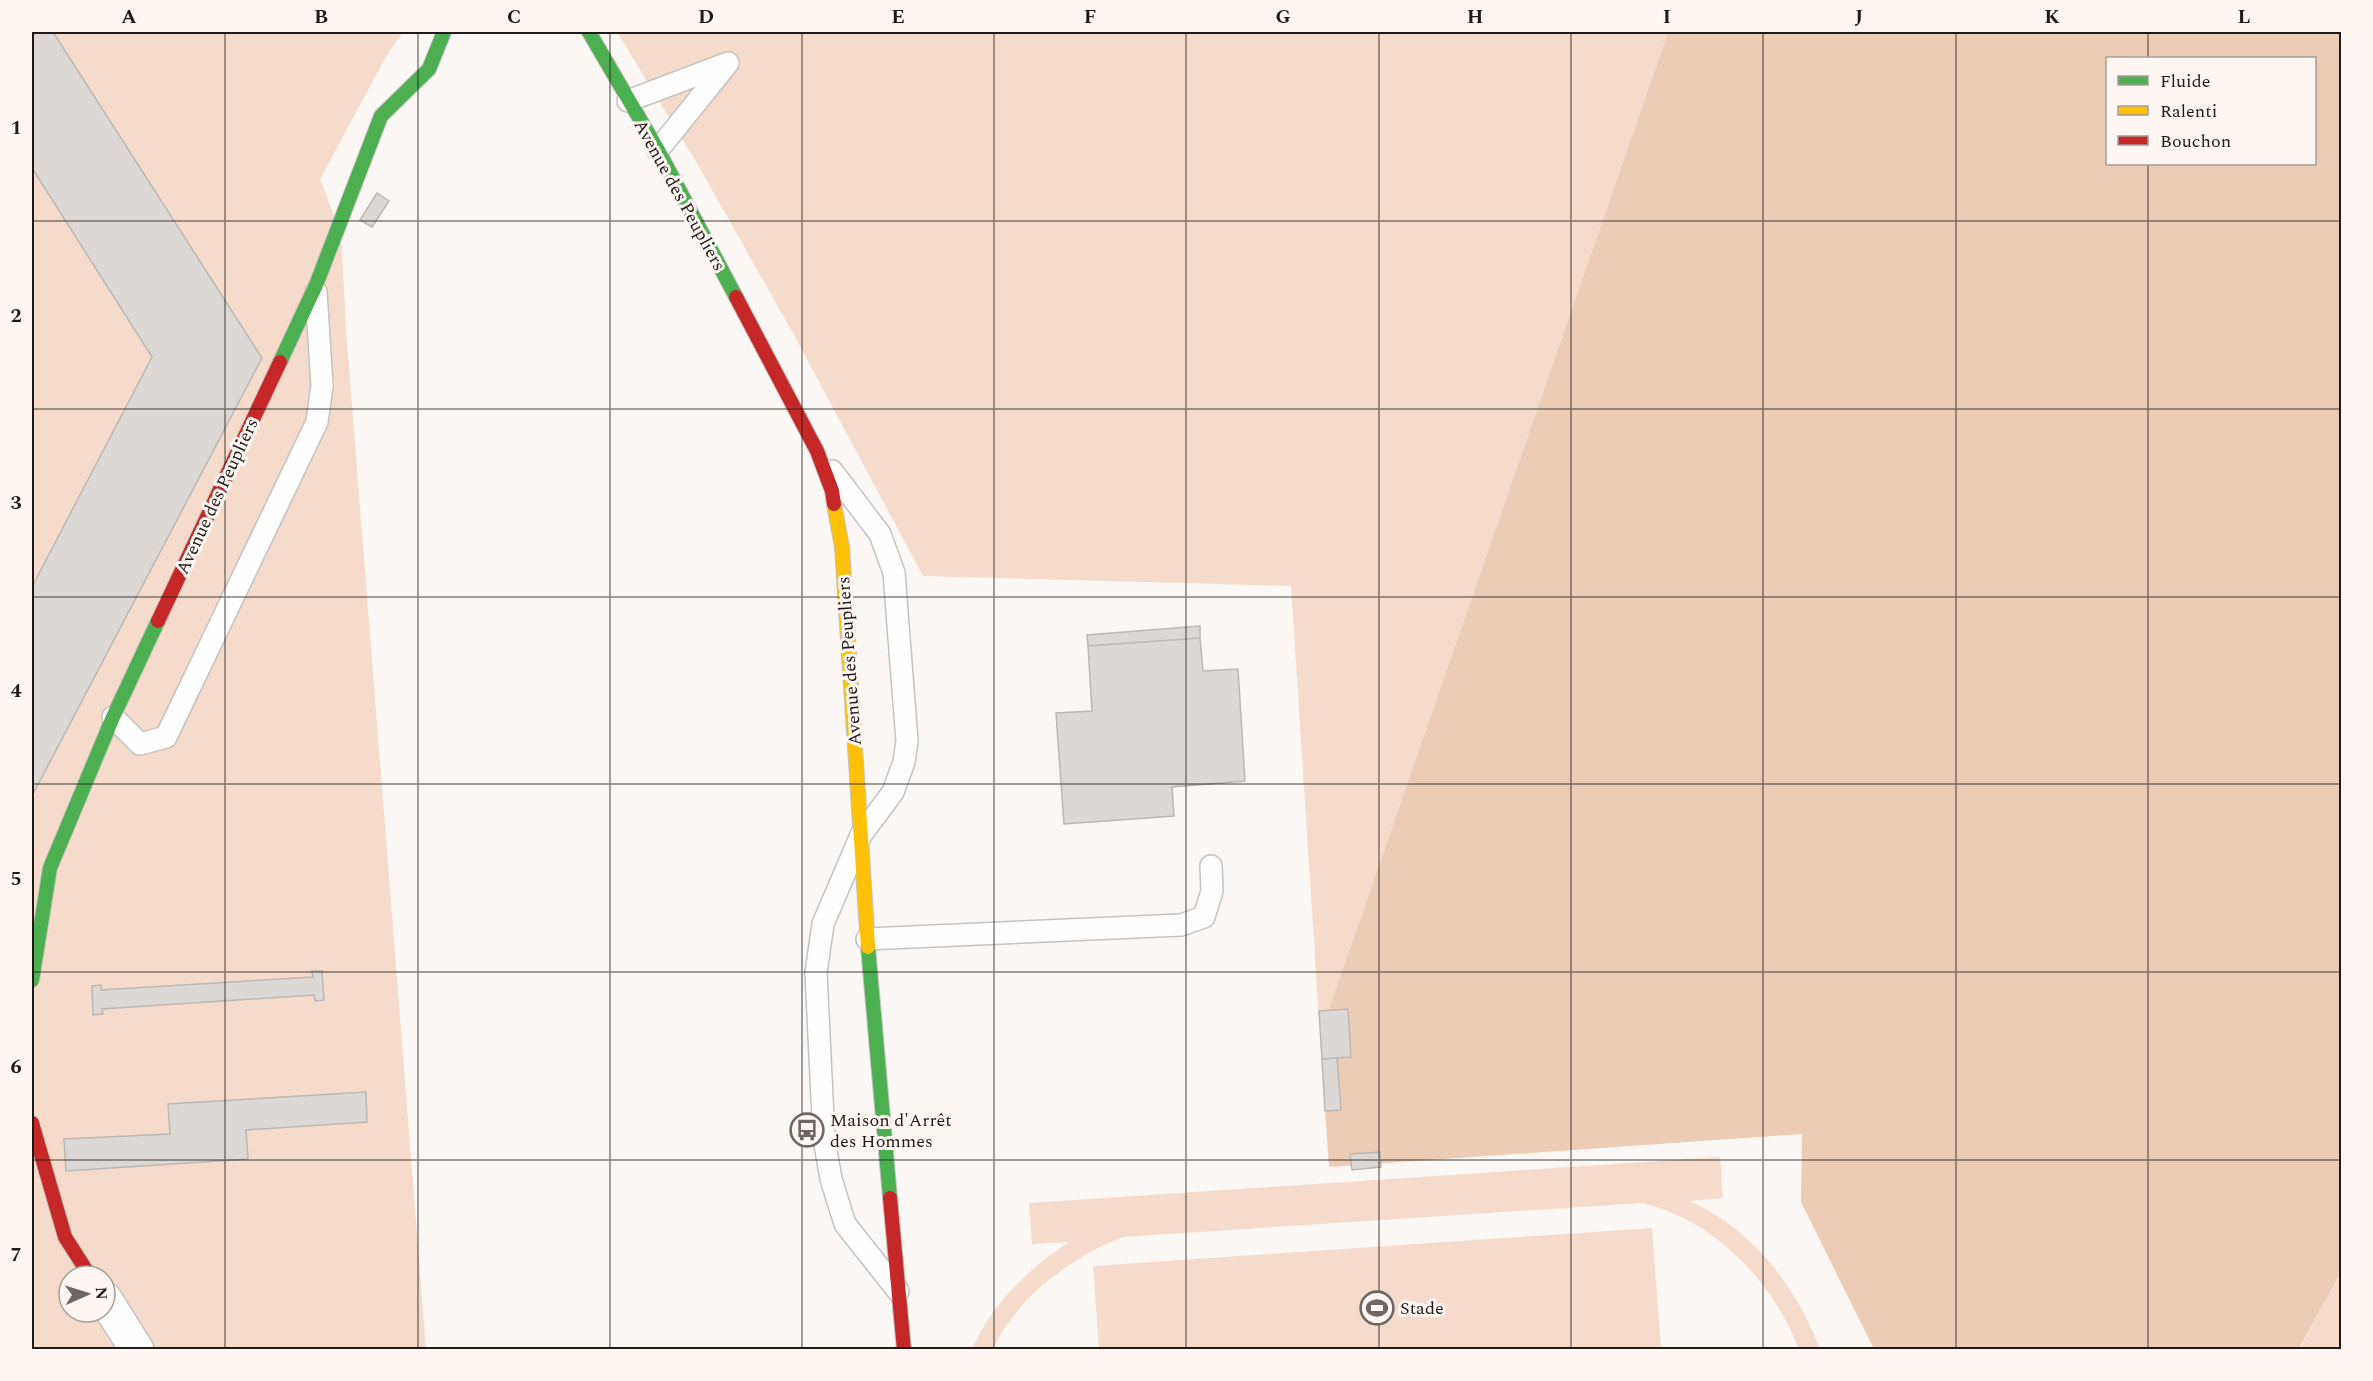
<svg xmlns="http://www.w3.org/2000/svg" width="2373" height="1381" font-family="Spectral,serif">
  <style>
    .green { fill: #f6dbca; fill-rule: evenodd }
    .forest { fill: #edccb6; fill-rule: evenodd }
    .building { fill: #dcd8d5; stroke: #bbb7b4; stroke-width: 1.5 }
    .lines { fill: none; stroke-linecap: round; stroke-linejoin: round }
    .lane-casing { stroke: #c6c2bf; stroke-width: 24 }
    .street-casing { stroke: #c6c2bf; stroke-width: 36 }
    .fast-casing { stroke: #c6c2bf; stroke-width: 16 }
    .slow-casing { stroke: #c6c2bf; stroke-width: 16 }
    .jam-casing { stroke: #c6c2bf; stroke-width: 16 }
    .lane { stroke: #fefefe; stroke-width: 21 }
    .street { stroke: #fefefe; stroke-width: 33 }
    .fast { stroke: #4caf50; stroke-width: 14 }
    .slow { stroke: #ffc107; stroke-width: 14 }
    .jam { stroke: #c62828; stroke-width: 14 }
    .grid { fill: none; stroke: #1f1a17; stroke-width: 1.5; stroke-opacity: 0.55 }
    .labels { text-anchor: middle; stroke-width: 6; stroke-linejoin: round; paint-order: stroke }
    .street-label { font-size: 18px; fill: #1f1a17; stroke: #fdf6f2 }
    .poi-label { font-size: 18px; fill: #1f1a17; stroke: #fdf6f2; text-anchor: start }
    .neatline { fill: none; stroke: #1f1a17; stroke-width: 2 }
    .grid-label { font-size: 20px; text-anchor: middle; font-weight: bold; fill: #1f1a17 }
  </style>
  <rect width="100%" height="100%" fill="#faf7f5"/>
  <!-- green -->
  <path class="green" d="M 32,32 L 403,32 L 387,55 L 320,179 L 341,234 L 346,329 L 426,1349 L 32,1349 ZM 69,1276 L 105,1276 L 105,1312 L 69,1312 Z
    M 617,32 L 1668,32 L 1320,1035 L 1291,586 L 923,576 L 794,335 L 698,165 Z
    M 1720,1157 L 1723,1198 L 1690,1201 C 1753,1230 1796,1286 1820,1349 L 1799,1349 C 1773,1282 1715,1220 1642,1203 L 1123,1237 C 1070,1258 1018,1296 993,1349 L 972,1349 C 992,1304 1028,1269 1069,1242 L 1032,1244 L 1029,1203 Z
    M 1652,1228 L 1661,1349 L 1099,1349 L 1093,1266 Z
    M 2341,1269 L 2341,1349 L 2299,1349 L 2300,1349 Z"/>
  <!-- forest -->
  <path class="forest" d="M 1668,32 L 2341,32 L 2342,1269 L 2299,1349 L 1874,1349 L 1801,1202 L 1802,1134 L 1329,1167 L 1320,1035 ZM 2108,58 L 2314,58 L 2314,164 L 2108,164 Z"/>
  <!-- building -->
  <path class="building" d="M 32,32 L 53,32 L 262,358 L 32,796 L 32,587 L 152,357 L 32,168 Z
    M 377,193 L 389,201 L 372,227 L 360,220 Z
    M 1200,626 L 1200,638 L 1088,646 L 1087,635 Z
    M 1200,638 L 1203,671 L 1238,669 L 1245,781 L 1172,787 L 1174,816 L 1064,824 L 1056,713 L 1092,711 L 1088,646 Z
    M 312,971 L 322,971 L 324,1000 L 315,1001 L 314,995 L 102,1009 L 103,1014 L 93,1015 L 92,986 L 101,985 L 101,990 L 313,977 Z
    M 1348,1009 L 1351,1057 L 1322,1059 L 1319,1011 Z
    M 1337,1058 L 1341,1110 L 1325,1111 L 1322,1059 Z
    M 366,1092 L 367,1122 L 246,1130 L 248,1159 L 66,1171 L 64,1139 L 170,1134 L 168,1104 Z
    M 1380,1152 L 1381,1167 L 1352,1170 L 1350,1154 Z"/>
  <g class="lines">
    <defs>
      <path id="lane" d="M 628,101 L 728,63
        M 658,150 L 728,63
        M 832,471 L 880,534 L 894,573 L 907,741 L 904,762 L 893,792 L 861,835 L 823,924 L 816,973 L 824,1139 L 831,1179 L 845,1224 L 898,1291
        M 113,717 L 140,744 L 166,737 L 317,422 L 322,386 L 316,292
        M 867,939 L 1181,925 L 1204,917 L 1212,891 L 1211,866"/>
      <path id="street" d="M 105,1299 L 137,1350"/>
      <path id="fast" d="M 589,32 L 658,150 L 736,297
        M 280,362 L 316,285 L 381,116 L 429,69 L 444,32
        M 868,947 L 890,1198
        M 32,980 L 50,868 L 113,717 L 158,621"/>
      <path id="slow" d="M 834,504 L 842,547 L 868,947"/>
      <path id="jam" d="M 736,297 L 817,451 L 832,491 L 834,504
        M 158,621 L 280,362
        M 32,1123 L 65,1237 L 90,1276
        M 890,1198 L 904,1350"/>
    </defs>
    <!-- lane casing -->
    <use href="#lane" class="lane-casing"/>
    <!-- street casing -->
    <use href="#street" class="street-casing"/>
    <!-- fast casing -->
    <use href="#fast" class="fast-casing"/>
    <!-- slow casing -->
    <use href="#slow" class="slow-casing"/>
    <!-- jam casing -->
    <use href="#jam" class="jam-casing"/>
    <!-- lane -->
    <use href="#lane" class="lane"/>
    <!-- street -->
    <use href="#street" class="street"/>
    <!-- fast -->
    <use href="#fast" class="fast"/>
    <!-- slow -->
    <use href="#slow" class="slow"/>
    <!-- jam -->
    <use href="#jam" class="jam"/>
  </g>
  <!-- grid -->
  <path class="grid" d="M 225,32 L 225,1350M 418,32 L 418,1350M 610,32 L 610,1350M 802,32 L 802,1350M 994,32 L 994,1350M 1186,32 L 1186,1350M 1379,32 L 1379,1350M 1571,32 L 1571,1350M 1763,32 L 1763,1350M 1956,32 L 1956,1350M 2148,32 L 2148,58M 2148,164 L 2148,1350M 32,221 L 2342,221M 32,409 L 2342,409M 32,597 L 2342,597M 32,784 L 2342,784M 32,972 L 2342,972M 32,1160 L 2342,1160"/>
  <!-- icons -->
  <defs>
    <symbol id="bus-ring" viewBox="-11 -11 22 22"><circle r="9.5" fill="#fdf6f2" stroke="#6c6765" stroke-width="1.5"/><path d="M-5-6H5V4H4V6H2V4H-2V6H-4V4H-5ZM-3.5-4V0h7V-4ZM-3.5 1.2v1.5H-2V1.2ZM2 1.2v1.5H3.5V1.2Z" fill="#6c6765"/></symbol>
    <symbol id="stadium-ring" viewBox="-11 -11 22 22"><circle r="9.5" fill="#fdf6f2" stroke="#6c6765" stroke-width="1.5"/><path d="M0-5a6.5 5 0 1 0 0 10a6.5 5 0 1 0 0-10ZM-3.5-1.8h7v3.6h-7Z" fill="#6c6765"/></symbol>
  </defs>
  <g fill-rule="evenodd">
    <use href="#bus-ring" x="788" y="1111" width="38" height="38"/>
    <use href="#stadium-ring" x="1358" y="1289" width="38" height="38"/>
  </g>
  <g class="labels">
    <!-- street labels -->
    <g class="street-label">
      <text transform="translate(680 195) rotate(61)" y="6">Avenue des Peupliers</text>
      <text transform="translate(217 496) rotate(-65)" y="6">Avenue des Peupliers</text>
      <text transform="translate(849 661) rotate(-94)" y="6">Avenue des Peupliers</text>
    </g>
    <!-- poi labels -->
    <g class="poi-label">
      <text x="830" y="1126">Maison d'Arrêt<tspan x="830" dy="21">des Hommes</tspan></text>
      <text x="1400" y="1314">Stade</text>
    </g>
  </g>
  <!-- border -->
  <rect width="2373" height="1381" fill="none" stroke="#fdf6f2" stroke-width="66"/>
  <!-- legend -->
  <rect x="2106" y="57" width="210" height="108" fill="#fdf6f2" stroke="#a49e9a" stroke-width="1.5"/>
  <rect x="2118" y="76" width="30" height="9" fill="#4caf50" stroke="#a49e9a" stroke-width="1.5"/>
  <text x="2160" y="87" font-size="18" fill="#1f1a17">Fluide</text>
  <rect x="2118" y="106" width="30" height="9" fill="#ffc107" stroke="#a49e9a" stroke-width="1.5"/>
  <text x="2160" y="117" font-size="18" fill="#1f1a17">Ralenti</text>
  <rect x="2118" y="136" width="30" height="9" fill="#c62828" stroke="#a49e9a" stroke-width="1.5"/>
  <text x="2160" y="147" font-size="18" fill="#1f1a17">Bouchon</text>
  <!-- north arrow -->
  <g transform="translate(87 1294) rotate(87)"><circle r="28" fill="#fdf6f2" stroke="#a49e9a" stroke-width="1.5"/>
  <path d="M0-4.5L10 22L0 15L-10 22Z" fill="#6c6765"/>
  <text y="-9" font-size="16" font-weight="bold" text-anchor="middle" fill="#1f1a17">N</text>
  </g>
  <rect x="33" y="33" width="2307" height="1315" class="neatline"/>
  <g class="grid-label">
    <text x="129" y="23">A</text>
    <text x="321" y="23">B</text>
    <text x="514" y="23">C</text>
    <text x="706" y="23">D</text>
    <text x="898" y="23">E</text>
    <text x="1090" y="23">F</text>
    <text x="1283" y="23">G</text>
    <text x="1475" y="23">H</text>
    <text x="1667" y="23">I</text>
    <text x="1859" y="23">J</text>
    <text x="2052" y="23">K</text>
    <text x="2244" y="23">L</text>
    <text x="16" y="134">1</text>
    <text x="16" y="322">2</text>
    <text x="16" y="509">3</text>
    <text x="16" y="697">4</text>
    <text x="16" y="885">5</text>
    <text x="16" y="1073">6</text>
    <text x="16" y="1261">7</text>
  </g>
</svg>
